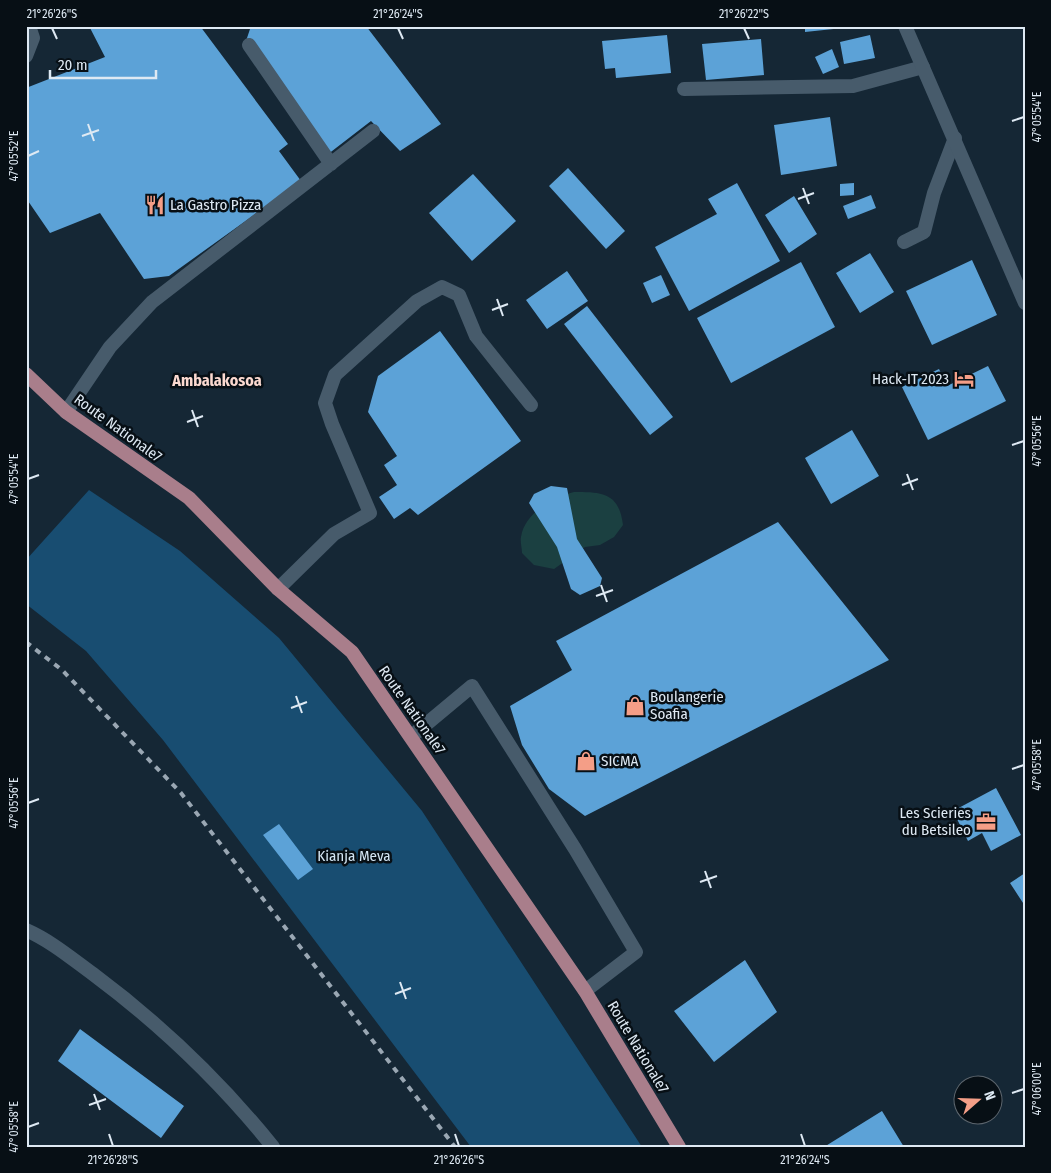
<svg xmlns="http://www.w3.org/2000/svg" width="1051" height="1173" font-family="'Fira Sans Condensed',sans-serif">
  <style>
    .green { fill: #184d71 }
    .water { fill: #1b4041 }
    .building { fill: #5ca2d7 }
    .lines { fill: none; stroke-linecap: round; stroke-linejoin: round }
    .service { stroke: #475b6b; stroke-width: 14 }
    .minor { stroke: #475b6b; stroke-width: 14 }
    .primary { stroke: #a97e8b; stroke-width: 14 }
    .rail { stroke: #9aa7b3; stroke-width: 4; stroke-dasharray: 6 6; stroke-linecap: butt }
    .ticks { fill: none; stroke: #dee9f3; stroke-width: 2 }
    .labels { text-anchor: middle; stroke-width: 5; stroke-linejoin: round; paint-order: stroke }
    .poi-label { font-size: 15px; fill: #dee9f3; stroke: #070f15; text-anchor: start }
    .street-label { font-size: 15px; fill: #dee9f3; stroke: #070f15 }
    .park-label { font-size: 15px; fill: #d3e5f3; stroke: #070f15 }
    .neighbourhood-label { font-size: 16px; font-weight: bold; fill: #fbd9d0; stroke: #070f15 }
    .neatline { fill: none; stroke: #dee9f3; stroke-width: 2 }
    .ticks-label { font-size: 12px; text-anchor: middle; fill: #dee9f3 }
  </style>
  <rect width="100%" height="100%" fill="#152735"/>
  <!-- green -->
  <path class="green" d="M 89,490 L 180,551 L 279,638 L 422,811 L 642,1147 L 471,1147 L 163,740 L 86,651 L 26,604 L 26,560 Z"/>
  <!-- water -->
  <path class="water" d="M 574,492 C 603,492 619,493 623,525 L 614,537 L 600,545 L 585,547 L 554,569 L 534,565 L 522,553 C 522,548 520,541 521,537 C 525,512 553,498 574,492 Z"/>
  <!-- building -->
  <path class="building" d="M 89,26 L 200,26 L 288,144 L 279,151 L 301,181 L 169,276 L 144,279 L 100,213 L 50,233 L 26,198 L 26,88 L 105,57 Z
    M 251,26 L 366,26 L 441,124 L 400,151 L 371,121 L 323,158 L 246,41 Z
    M 805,26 L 842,26 L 843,28 L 805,32 Z
    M 667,35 L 671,73 L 616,78 L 615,68 L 605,69 L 602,41 Z
    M 870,35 L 875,58 L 844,64 L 840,42 Z
    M 761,39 L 764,75 L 706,80 L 702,44 Z
    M 832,49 L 839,67 L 823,74 L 815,57 Z
    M 830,117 L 837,166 L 781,175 L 774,125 Z
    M 568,168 L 625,231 L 606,249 L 549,186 Z
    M 473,174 L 516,221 L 472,261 L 429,213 Z
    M 737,183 L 780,261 L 689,311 L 655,247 L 717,214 L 708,199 Z
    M 854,183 L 854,195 L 840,196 L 840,184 Z
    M 871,195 L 876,208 L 848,219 L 843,206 Z
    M 794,196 L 817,234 L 789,253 L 765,215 Z
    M 870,253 L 894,292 L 860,313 L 836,273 Z
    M 972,260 L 997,315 L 932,345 L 906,291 Z
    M 801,262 L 835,327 L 731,383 L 697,318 Z
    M 567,271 L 588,301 L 547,329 L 526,300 Z
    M 661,275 L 670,295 L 652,303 L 643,283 Z
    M 587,306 L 673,417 L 650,435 L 564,324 Z
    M 440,331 L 521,441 L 418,515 L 410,508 L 394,519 L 379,497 L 397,485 L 384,465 L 397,456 L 368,412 L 378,376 Z
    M 988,366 L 1006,401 L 928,440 L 902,387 L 939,369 L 947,386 Z
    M 852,430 L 879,476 L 831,504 L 805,458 Z
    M 551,486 L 567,488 L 577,539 L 602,578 L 600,586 L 580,595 L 571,589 L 557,547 L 529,503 L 534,494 Z
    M 778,522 L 889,660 L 585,816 L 549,789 L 522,745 L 510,706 L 572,670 L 556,641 Z
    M 996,788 L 1021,835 L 991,851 L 982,833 L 968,841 L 953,811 Z
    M 279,824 L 313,869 L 298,880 L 263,835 Z
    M 1025,873 L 1025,906 L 1010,883 Z
    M 745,960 L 777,1012 L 714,1062 L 674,1011 Z
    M 80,1029 L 184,1106 L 161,1138 L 58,1061 Z
    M 882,1111 L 904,1147 L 824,1147 Z"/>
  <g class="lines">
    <!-- service -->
    <path class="service" d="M 249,45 L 331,164
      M 26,56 L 33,38 L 29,26
      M 684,89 L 853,86 L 923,67
      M 904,242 L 924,232 L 934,193 L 955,138
      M 66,412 L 110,347 L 152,302 L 373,131
      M 278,589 L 334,534 L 370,513 L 332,424 L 325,403 L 335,375 L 417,301 L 442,287 L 459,295 L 476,336 L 531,405
      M 412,736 L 472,686 L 575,849 L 636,952 L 585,991"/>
    <!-- minor -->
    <path class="minor" d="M 905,26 L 1025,303
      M 26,930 C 51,941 71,958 93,974 C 160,1024 220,1081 273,1147"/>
    <!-- primary -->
    <path class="primary" d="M 26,374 L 66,412 L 189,498 L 278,589 L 352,652 L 585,991 L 679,1147"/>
    <!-- rail -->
    <path class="rail" d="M 26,642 L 62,670 L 181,793 L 455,1147"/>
  </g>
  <!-- ticks -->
  <path class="ticks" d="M 52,28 L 57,39M 398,28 L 403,39M 744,28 L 749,39M 1012,121 L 1024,117M 88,124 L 94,141M 82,136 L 99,130M 28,156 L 39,151M 803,188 L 809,204M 798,199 L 814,193M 497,299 L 503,316M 492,310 L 508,304M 192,410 L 198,427M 187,422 L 203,416M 1012,445 L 1024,441M 907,474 L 913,490M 28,479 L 39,475M 902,485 L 918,479M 601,585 L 607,602M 596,596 L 613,590M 296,696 L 302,713M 291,708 L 307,702M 1012,769 L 1024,765M 28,803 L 39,799M 705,871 L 711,888M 700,882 L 717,876M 400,982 L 406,999M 395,994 L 411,988M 1012,1093 L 1024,1089M 94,1094 L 100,1110M 89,1105 L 106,1099M 28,1127 L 39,1123M 109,1134 L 113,1146M 455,1134 L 459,1146M 801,1134 L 805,1146"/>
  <!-- icons -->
  <defs>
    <symbol id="restaurant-bare" viewBox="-9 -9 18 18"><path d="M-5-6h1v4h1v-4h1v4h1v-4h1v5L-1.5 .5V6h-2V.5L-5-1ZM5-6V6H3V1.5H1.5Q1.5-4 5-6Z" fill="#f49e87" stroke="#070f15" stroke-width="2.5" paint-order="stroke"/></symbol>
    <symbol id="hotel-bare" viewBox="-9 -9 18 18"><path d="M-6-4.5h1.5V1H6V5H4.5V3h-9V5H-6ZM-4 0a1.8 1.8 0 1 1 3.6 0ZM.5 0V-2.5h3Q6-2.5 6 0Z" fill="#f49e87" stroke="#070f15" stroke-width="2.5" paint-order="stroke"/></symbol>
    <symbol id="shop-bare" viewBox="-9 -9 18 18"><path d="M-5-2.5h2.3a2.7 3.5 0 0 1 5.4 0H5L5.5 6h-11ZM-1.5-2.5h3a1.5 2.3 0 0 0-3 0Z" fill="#f49e87" stroke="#070f15" stroke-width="2.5" paint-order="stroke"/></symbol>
    <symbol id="office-bare" viewBox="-9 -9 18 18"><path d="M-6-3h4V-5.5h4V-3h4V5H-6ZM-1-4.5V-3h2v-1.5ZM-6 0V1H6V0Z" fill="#f49e87" stroke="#070f15" stroke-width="2.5" paint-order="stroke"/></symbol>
  </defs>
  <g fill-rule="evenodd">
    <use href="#restaurant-bare" x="141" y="191" width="28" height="28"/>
    <use href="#hotel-bare" x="950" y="365" width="28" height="28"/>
    <use href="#shop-bare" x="621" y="692" width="28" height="28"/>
    <use href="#shop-bare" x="572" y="747" width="28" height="28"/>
    <use href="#office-bare" x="972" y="808" width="28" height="28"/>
  </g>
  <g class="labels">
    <!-- poi labels -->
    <g class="poi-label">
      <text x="170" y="210">La Gastro Pizza</text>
      <text x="949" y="384" text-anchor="end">Hack-IT 2023</text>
      <text x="650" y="702">Boulangerie<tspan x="650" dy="17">Soafia</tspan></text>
      <text x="601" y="766">SICMA</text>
      <text x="971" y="818" text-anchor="end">Les Scieries<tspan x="971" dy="17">du Betsileo</tspan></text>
    </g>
    <!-- street labels -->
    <g class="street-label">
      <text transform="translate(118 428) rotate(36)" y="5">Route Nationale7</text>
      <text transform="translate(412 710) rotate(55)" y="5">Route Nationale7</text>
      <text transform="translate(638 1047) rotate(59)" y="5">Route Nationale7</text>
    </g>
    <!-- park labels -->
    <g class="park-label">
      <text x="354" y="861">Kianja Meva</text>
    </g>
    <!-- neighbourhood labels -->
    <g class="neighbourhood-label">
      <text x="217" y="386">Ambalakosoa</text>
    </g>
  </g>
  <!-- border -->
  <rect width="1051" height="1173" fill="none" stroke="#070f15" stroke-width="55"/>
  <!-- north arrow -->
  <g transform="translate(978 1100) rotate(70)"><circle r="24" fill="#070f15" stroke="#5d666e"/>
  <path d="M0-4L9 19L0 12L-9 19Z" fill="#f49e87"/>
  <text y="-8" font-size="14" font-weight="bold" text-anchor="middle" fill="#dee9f3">N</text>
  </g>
  <!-- scale -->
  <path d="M50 70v8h106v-8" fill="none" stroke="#dee9f3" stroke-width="2.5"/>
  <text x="58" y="70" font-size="15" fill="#dee9f3" stroke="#070f15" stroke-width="4" paint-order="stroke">20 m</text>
  <rect x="28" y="28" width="996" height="1118" class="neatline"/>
  <g class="ticks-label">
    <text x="52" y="18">21°26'26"S</text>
    <text x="398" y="18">21°26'24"S</text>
    <text x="744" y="18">21°26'22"S</text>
    <text transform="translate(1037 117) rotate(-90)" y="4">47°05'54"E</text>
    <text transform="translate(14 156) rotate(-90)" y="4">47°05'52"E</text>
    <text transform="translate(1037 441) rotate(-90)" y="4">47°05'56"E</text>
    <text transform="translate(14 479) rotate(-90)" y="4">47°05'54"E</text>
    <text transform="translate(1037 765) rotate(-90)" y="4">47°05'58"E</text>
    <text transform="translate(14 803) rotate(-90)" y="4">47°05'56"E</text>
    <text transform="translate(1037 1089) rotate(-90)" y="4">47°06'00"E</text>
    <text transform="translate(14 1127) rotate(-90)" y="4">47°05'58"E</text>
    <text x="113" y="1164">21°26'28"S</text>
    <text x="459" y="1164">21°26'26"S</text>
    <text x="805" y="1164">21°26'24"S</text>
  </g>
</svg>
